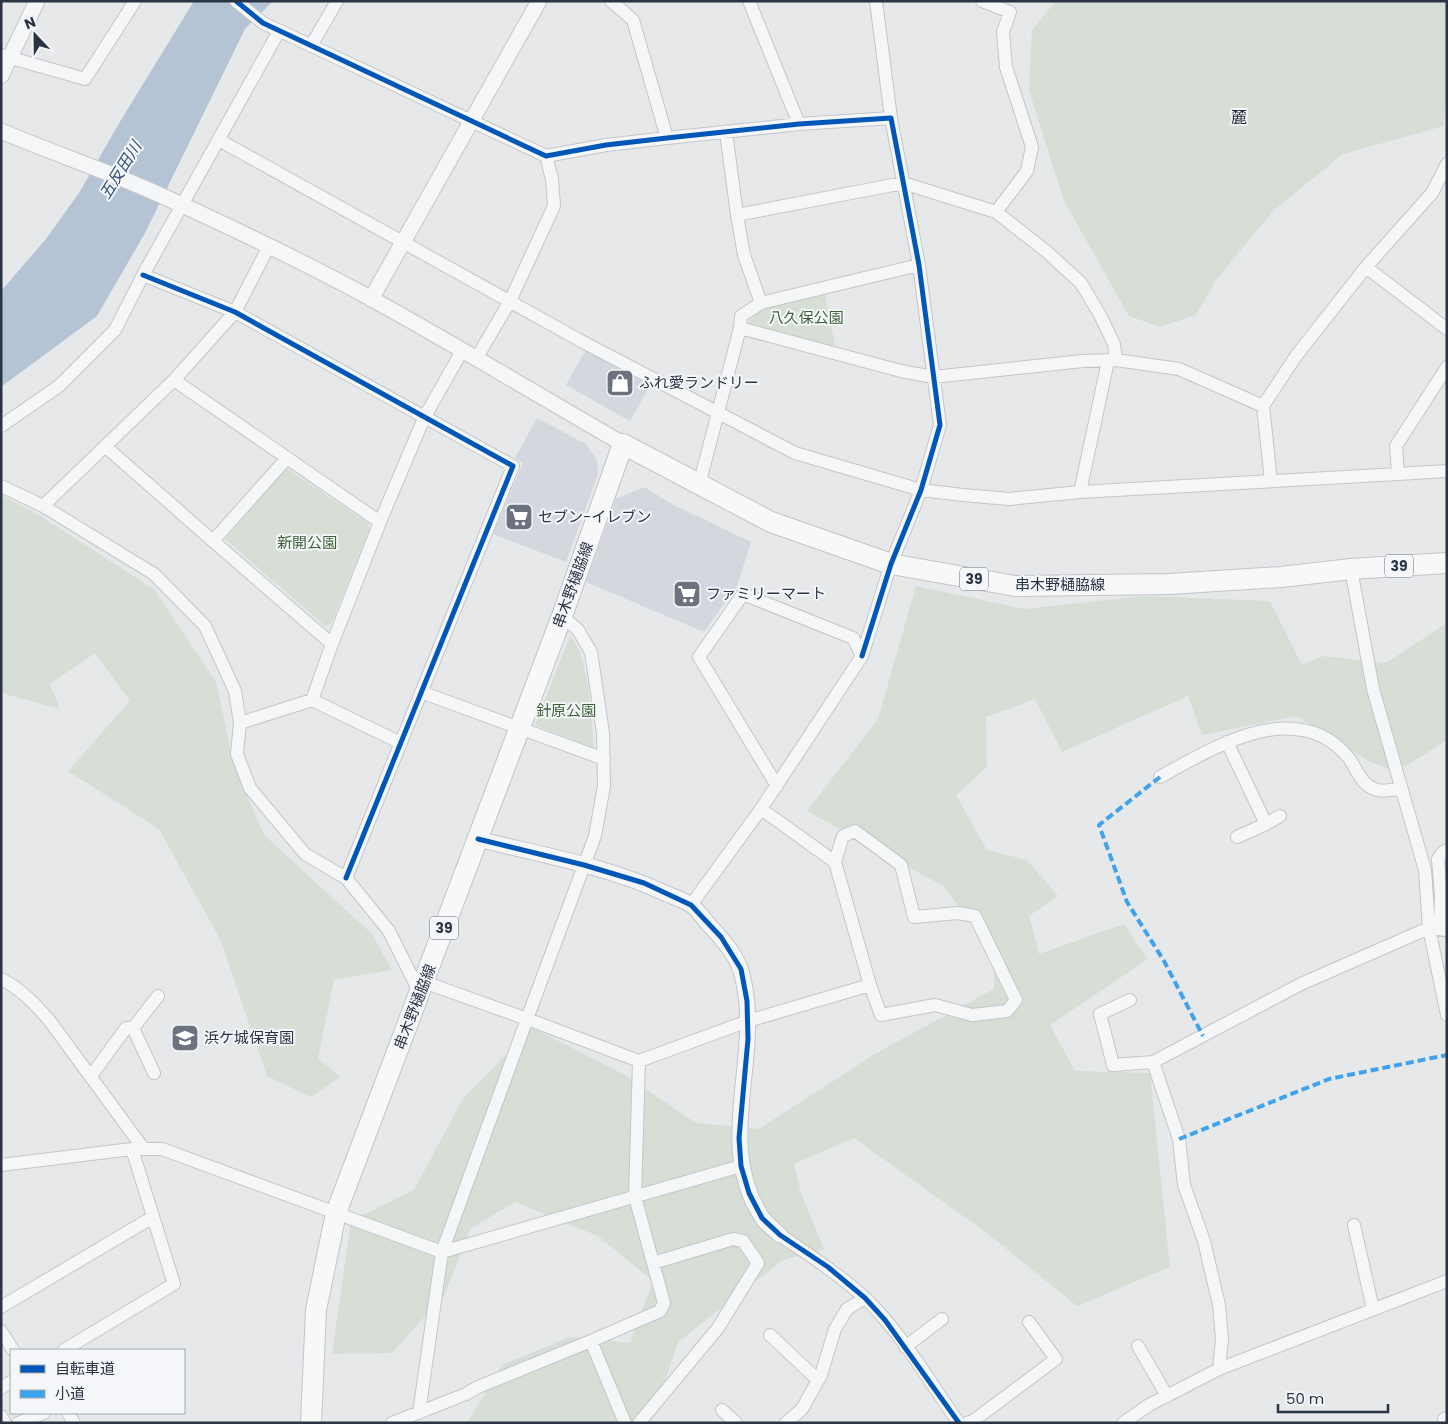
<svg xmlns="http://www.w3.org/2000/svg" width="1448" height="1424" font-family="Poppins,'Noto Sans JP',sans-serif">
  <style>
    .built { fill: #d4d7dd }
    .green { fill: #d6ded6 }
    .water { fill: #b4c4d5 }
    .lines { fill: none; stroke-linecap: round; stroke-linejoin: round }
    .minor-casing { stroke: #c4c6c8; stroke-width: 14 }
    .tertiary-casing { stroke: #c4c6c8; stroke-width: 17 }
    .primary-casing { stroke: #c2c5c8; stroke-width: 22 }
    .minor { stroke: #f5f6f7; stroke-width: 12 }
    .tertiary { stroke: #f5f6f7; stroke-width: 15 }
    .primary { stroke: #f8f8f8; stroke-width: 20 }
    .quiet { stroke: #3ea3ec; stroke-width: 4; stroke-dasharray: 8 4; stroke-linecap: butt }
    .cycleway-casing { stroke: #f4f6f9; stroke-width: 8 }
    .cycleway { stroke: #0057b8; stroke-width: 5 }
    .labels { text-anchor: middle; stroke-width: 4; stroke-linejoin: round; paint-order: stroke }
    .shield { fill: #f4f6f9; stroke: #676e7b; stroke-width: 1 }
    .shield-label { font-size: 14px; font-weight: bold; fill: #2b3445 }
    .park-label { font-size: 15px; fill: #3f6138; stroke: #f4f6f9 }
    .poi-label { font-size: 15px; fill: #2b3445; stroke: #f4f6f9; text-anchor: start }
    .street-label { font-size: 15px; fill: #2b3445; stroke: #f4f6f9 }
    .neighbourhood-label { font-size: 16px; fill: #1d2536; stroke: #f4f6f9 }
    .water-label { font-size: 16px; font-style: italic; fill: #34527a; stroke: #f4f6f9 }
  </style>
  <rect width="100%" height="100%" fill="#e6e8ea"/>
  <!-- built -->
  <path class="built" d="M 586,350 L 650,386 L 630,421 L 566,385 Z
    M 537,418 L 586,444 L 597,460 L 598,474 L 566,562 L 493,534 L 523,463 L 515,458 Z
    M 644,487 L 672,504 L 751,542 L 737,586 L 704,632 L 586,582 L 616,499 Z"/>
  <!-- green -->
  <path class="green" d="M 1056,1 L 1447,1 L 1447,75 L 1444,126 L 1343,154 L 1274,210 L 1216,280 L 1196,315 L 1160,327 L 1129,316 L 1064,201 L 1029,90 L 1032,30 Z
    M 820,293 L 825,295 L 835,345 L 829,348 L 750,327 L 751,316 L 788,299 Z
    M 286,468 L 368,523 L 370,529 L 331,624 L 325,626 L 225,539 Z
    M 1,495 L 39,515 L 155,590 L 216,682 L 234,765 L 264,835 L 372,934 L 392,970 L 334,980 L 318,1058 L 340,1077 L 311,1097 L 267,1076 L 221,941 L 159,829 L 68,771 L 130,701 L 95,653 L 50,684 L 60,709 L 1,693 Z
    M 916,586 L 1025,609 L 1143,596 L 1270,601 L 1302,665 L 1323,656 L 1386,663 L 1447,623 L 1447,742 L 1444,742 L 1396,772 L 1369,761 L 1296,716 L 1202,735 L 1188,696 L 1062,752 L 1035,699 L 986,717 L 987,767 L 956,795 L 987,850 L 1027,860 L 1058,896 L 1029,916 L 1039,954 L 1124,924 L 1148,959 L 1050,1025 L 1075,1071 L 1150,1073 L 1170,1267 L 1077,1306 L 988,1234 L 854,1138 L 794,1164 L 801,1193 L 824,1249 L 783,1260 L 678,1342 L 651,1423 L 467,1423 L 502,1365 L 570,1337 L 630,1343 L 653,1281 L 598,1236 L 515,1202 L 470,1229 L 445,1294 L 392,1353 L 332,1354 L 351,1221 L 414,1190 L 464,1097 L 533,1028 L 623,1074 L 696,1123 L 759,1129 L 875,1054 L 994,989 L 994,952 L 943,886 L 807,811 L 878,719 Z
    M 570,636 C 590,658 591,718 594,749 L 535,725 Z"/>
  <!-- water -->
  <path class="water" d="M 194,1 L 273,1 L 245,29 L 145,233 L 97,316 L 1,387 L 1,291 L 46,239 L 79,193 L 121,120 Z"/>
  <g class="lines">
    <defs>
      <path id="minor" d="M 236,1 L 263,23 L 546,156 L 606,145 L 667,138 L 799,124 L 891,118 L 919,265 L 940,425 L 921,490 L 891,564 L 862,656
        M 611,1 L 633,20 L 667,138
        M 749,1 L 799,124
        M 876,1 L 891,118
        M 982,1 L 1010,12 L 1003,32 L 1006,67 L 1032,147 L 1027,171 L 996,212
        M 311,46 L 337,1
        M 1,55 L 85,79 L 135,1
        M 726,132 L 737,215 L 744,255 L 761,303
        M 219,140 L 581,341 L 795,453 L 921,490 L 963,495 L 1009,499 L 1080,492 L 1108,361
        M 737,215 L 903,183 L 996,212 L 1046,251 L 1081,283 L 1100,315 L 1114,344 L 1116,360
        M 1366,267 L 1447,329
        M 143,275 L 235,312 L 513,466 L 346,878
        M 740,328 L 901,371 L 933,377 L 1083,361 L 1116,360 L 1179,369 L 1263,406 L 1296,356 L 1366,267 L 1432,193 L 1447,164
        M 476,359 L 510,301 L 554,206 L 552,179 L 546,156
        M 174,380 L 380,522
        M 1263,406 L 1271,481
        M 1,426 L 59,386 L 115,330 L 143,275 L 279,31
        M 106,447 L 213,541 L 332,644
        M 1398,474 L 1447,471
        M 699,485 L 740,328 L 741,316 L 761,303 L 919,265
        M 1,486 L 43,506 L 154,574 L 205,626 L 235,691 L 240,723 L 237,754 L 250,788 L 305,854 L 346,878 L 389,931 L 420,993
        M 1080,492 L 1398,474 L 1396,446 L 1447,367
        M 43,506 L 174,380 L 235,312 L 269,246
        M 213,541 L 287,458
        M 1351,569 L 1373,689 L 1425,870 L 1429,928 L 1447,1015
        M 421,692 L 604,759
        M 312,700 L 332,644 L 380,522 L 424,418 L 462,351
        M 240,723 L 312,700 L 401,743
        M 1227,742 L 1266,824 L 1237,837
        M 1160,777 C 1214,747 1297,696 1348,757 C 1357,768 1361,787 1378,790 C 1384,792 1394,789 1401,789
        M 1266,824 L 1280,816
        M 835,862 L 843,836 L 855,831 L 901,865 L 914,917 L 958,913 L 975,916 L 1016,1000 L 1007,1011 L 972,1015 L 935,1005 L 881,1015 L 870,985
        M 691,905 L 761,809 L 862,656 L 853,638 L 743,594 L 699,657 L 777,786
        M 1440,929 L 1441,895 L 1438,859 L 1443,852 L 1447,850
        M 1,979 C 20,988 35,1004 49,1020 L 143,1148
        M 424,982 L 527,1019 L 595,836 L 604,786 L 603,733 L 591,652 L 578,630 L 562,616
        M 1130,1000 L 1100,1014 L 1113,1065 L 1153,1062
        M 133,1028 L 158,996
        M 91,1076 L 126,1028 L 133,1028 L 154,1073
        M 1,1165 L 132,1149 L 162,1149 L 442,1252 L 419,1413
        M 1354,1225 L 1373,1309
        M 780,1235 C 809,1255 839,1274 865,1298 C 901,1332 930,1383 959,1423
        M 442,1252 L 527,1019 L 639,1061 L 748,1021 L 870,985 L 835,862 L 761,809
        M 442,1252 L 741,1166
        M 1,1307 L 153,1217
        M 1,1331 L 13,1350
        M 770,1335 L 818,1380
        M 591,1341 L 660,1311 L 664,1303 L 635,1197 L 639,1061
        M 1138,1346 L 1167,1396
        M 905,1347 L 942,1319
        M 64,1350 L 174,1284 L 132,1149
        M 1219,1369 L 1222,1339 L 1219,1305 L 1204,1241 L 1184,1185 L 1179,1139 L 1153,1062 L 1301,984 L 1429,928 L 1447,930
        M 1,1388 L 11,1382
        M 722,1410 L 736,1423
        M 68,1413 L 74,1423
        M 1,1416 L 5,1423
        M 1444,1419 L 1447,1418
        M 18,1423 L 44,1413
        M 392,1423 L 466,1394 L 478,1387 L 591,1341 L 625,1423
        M 639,1423 L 718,1328 L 758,1263 L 743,1241 L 733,1239 L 653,1263
        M 786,1423 L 802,1409 L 821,1375 L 835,1329 L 847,1309 L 865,1298
        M 967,1423 L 973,1421 L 1056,1359 L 1029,1322
        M 1123,1423 L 1149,1405 L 1219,1369 L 1447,1281"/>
      <path id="tertiary" d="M 1,76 L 37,1
        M 1,131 C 57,155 114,173 169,199 C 237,230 306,263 372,299 C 457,346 540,396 623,444
        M 371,299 L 539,1
        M 478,839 C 541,855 608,866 667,894 C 674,897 684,900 691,905 C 698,910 703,918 709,925 C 720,936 737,956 741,971 C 765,1053 713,1140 761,1216 C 765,1223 774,1229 780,1235"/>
      <path id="primary" d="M 311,1423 L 316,1310 L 336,1213 L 562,616 L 623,444 L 771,522 L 891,564 L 1015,586 L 1169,584 L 1281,577 L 1351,569 L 1447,563"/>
    </defs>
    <!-- minor casing -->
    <use href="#minor" class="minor-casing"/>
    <!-- tertiary casing -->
    <use href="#tertiary" class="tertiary-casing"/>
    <!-- primary casing -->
    <use href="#primary" class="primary-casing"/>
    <!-- minor -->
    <use href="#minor" class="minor"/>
    <!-- tertiary -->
    <use href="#tertiary" class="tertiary"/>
    <!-- primary -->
    <use href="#primary" class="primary"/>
    <!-- quiet -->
    <path class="quiet" d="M 1160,777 L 1099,825 L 1127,902 L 1164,961 L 1203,1036
      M 1179,1139 L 1329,1079 L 1447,1055"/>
    <defs>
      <path id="cycleway" d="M 236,1 L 263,23 L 546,156 L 606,145 L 667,138 L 799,124 L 891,118 L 919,265 L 940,425 L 921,490 L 891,564 L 862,656
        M 143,275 L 235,312 L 513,466 L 346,878
        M 478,839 L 584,865 L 644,883 L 691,905 L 721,937 L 741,969 L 747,1001 L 748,1039 L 739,1138 L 741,1166 L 749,1193 L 762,1218 L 780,1235 L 828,1267 L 865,1298 L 885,1320 L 959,1423"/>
    </defs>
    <!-- cycleway casing -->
    <use href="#cycleway" class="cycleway-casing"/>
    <!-- cycleway -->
    <use href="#cycleway" class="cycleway"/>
  </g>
  <!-- icons -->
  <defs>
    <symbol id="shop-square" viewBox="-11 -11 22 22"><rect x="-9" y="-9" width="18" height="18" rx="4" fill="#6c737f" stroke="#f4f6f9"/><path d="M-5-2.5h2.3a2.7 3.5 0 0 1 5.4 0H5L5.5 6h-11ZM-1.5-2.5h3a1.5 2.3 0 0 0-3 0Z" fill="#fff"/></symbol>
    <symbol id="supermarket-square" viewBox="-11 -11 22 22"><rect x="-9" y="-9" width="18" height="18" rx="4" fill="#6c737f" stroke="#f4f6f9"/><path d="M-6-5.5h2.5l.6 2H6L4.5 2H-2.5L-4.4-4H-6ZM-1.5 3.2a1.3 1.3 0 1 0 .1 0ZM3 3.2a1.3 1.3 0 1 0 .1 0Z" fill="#fff"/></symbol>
    <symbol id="school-square" viewBox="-11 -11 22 22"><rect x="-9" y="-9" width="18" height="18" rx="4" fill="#6c737f" stroke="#f4f6f9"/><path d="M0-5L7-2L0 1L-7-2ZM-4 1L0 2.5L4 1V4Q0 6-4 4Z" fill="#fff"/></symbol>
  </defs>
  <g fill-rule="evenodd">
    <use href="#shop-square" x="604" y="367" width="32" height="32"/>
    <use href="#supermarket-square" x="503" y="501" width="32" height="32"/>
    <use href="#supermarket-square" x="671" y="578" width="32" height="32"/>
    <use href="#school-square" x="169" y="1022" width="32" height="32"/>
  </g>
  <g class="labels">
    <!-- shield labels -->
    <g class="shield">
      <rect x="1385" y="554.5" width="28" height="23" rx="4"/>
      <rect x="960" y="567.5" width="28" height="23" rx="4"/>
      <rect x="430" y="916.5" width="28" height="23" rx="4"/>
    </g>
    <g class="shield-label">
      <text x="1399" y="571">39</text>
      <text x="974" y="584">39</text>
      <text x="444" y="933">39</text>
    </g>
    <!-- park labels -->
    <g class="park-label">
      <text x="806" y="323">八久保公園</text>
      <text x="307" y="548">新開公園</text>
      <text x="566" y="716">針原公園</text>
    </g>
    <!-- poi labels -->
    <g class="poi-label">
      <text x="639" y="388">ふれ愛ランドリー</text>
      <text x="538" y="522">セブン-イレブン</text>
      <text x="706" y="599">ファミリーマート</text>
      <text x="204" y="1043">浜ケ城保育園</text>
    </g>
    <!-- street labels -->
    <g class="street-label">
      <text transform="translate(573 585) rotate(-70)" y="5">串木野樋脇線</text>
      <text x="1060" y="590">串木野樋脇線</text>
      <text transform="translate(415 1007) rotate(-69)" y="5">串木野樋脇線</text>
    </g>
    <!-- neighbourhood labels -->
    <g class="neighbourhood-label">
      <text x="1239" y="123">麓</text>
    </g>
    <!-- water labels -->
    <g class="water-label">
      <text transform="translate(120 170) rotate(-58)" y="6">五反田川</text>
    </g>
  </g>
  <!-- border -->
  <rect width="1448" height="1424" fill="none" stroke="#2b3445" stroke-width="5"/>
  <!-- legend -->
  <rect x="10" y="1349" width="175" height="65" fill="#f4f6f9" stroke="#a4a8b1"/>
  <rect x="20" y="1365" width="25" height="8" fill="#0057b8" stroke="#a4a8b1"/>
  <text x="55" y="1374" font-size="15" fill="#2b3445">自転車道</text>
  <rect x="20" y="1390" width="25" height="8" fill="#3ea3ec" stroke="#a4a8b1"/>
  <text x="55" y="1399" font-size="15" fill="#2b3445">小道</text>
  <!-- north arrow -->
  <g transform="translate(35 35) rotate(338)" stroke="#f4f6f9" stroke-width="4" paint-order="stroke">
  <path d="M0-4L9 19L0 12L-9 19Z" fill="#2b3445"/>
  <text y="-8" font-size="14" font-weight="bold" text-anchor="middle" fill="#2b3445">N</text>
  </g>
  <!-- scale -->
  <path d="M1278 1404v8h110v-8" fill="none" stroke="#2b3445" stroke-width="2.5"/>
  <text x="1286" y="1404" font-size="15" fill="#2b3445" stroke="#f4f6f9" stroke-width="4" paint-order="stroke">50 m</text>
</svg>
